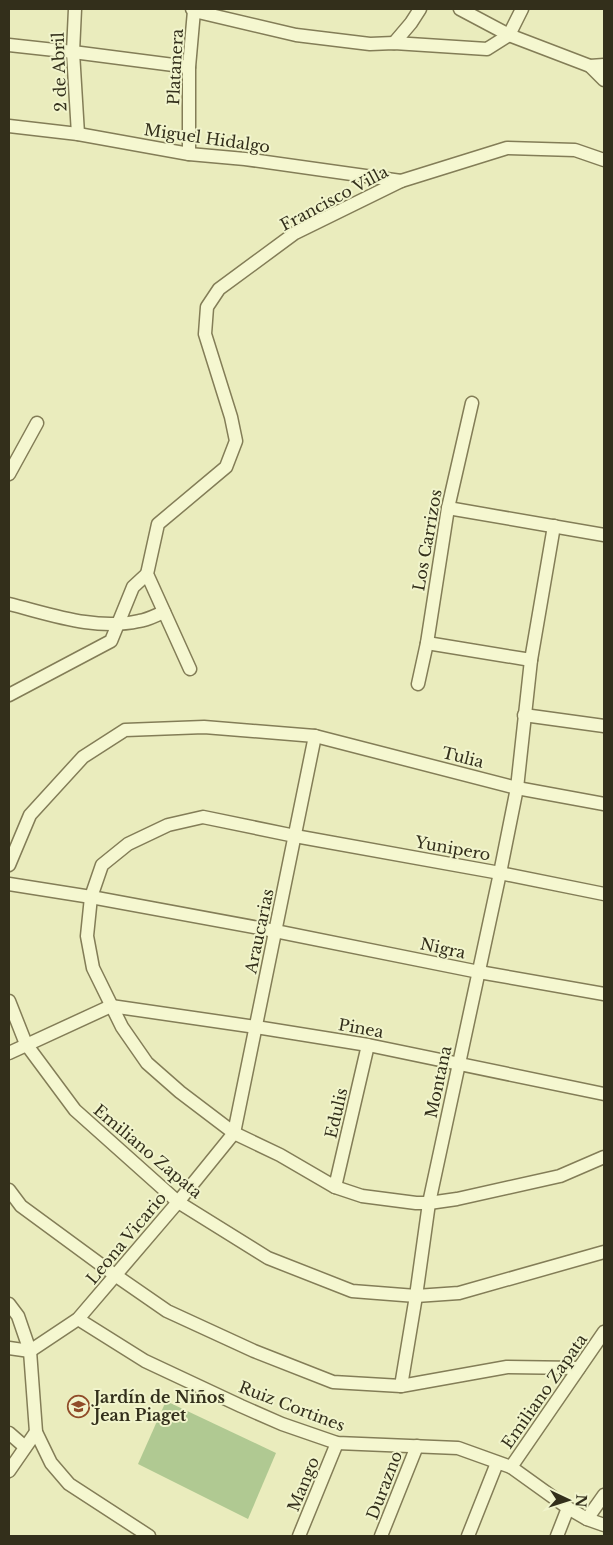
<svg xmlns="http://www.w3.org/2000/svg" width="613" height="1545" viewBox="0 0 613 1545" font-family="'Libre Baskerville',serif">
<style>
.green{fill:#b0c992}
.lines{fill:none;stroke-linecap:round;stroke-linejoin:round}
.minor-casing{stroke:#837d57;stroke-width:15}
.minor{stroke:#f5f7d0;stroke-width:12}
.labels{text-anchor:middle;dominant-baseline:central;stroke-width:4;stroke-linejoin:round;paint-order:stroke}
.street-label{font-size:16px;fill:#332f1b;stroke:#f1f4cc}
.poi-label{font-size:16px;font-weight:bold;fill:#332f1b;stroke:#f1f4cc;text-anchor:start}
</style>
<rect width="100%" height="100%" fill="#eaecbd"/>
<!-- green -->
<path class="green" d="M166,1401L276,1453L248,1519L138,1464Z"/>
<g class="lines">
<defs>
<g id="minor">
<path d="M75,9L73,52L78,134"/>
<path d="M192,9L194,11L296,35L370,44L394,43L487,49L509,35L522,9"/>
<path d="M460,9L509,35L590,66L604,65"/>
<path d="M394,43L411,23L420,9"/>
<path d="M9,45L73,52L189,67"/>
<path d="M590,66L604,80"/>
<path d="M9,126L78,134L189,154L245,159L401,181"/>
<path d="M189,154V67L194,11"/>
<path d="M9,474L37,423"/>
<path d="M448,508L604,535"/>
<path d="M9,604C50,614 95,631 139,621C148,620 156,615 164,612"/>
<path d="M427,643L531,660"/>
<path d="M190,669L147,574L158,524L226,467L236,441L231,417L205,334L207,307L219,289L295,233L401,181L507,148L575,150L604,160"/>
<path d="M418,684L427,643L448,508L472,403"/>
<path d="M9,695L111,641L133,587L147,574"/>
<path d="M524,715L604,726"/>
<path d="M9,865L30,815L83,757L125,730L204,727L315,736L517,788L604,804"/>
<path d="M9,884L91,897L275,931L479,972L604,994"/>
<path d="M604,894L500,873L295,836L203,817L168,825L128,844L102,865L91,897L87,936L93,968L122,1027L147,1063L180,1092L234,1133L280,1155L335,1187L362,1196L416,1203H429L457,1199L560,1176L604,1157"/>
<path d="M9,1001L26,1044L75,1110L178,1202L268,1258L352,1291L416,1296L459,1293L604,1252"/>
<path d="M9,1053L111,1006L256,1027L368,1045L604,1094"/>
<path d="M335,1187L368,1045"/>
<path d="M9,1190L21,1206L115,1275L167,1311L254,1351L333,1382L401,1386L507,1367L579,1368"/>
<path d="M9,1304L18,1316L30,1351L36,1432L51,1463L69,1484L149,1536"/>
<path d="M78,1319L145,1361L241,1406L282,1424L337,1443L458,1448L511,1467L568,1508L587,1519L604,1525"/>
<path d="M9,1348L30,1351L78,1319L178,1202L234,1133L315,736"/>
<path d="M401,1386L416,1296L429,1203L500,873L517,788L531,660L554,526"/>
<path d="M9,1433L25,1447"/>
<path d="M511,1467L604,1332"/>
<path d="M9,1471L36,1432"/>
<path d="M587,1519L604,1495"/>
<path d="M299,1536L337,1443"/>
<path d="M381,1536L417,1446"/>
<path d="M468,1536L497,1463"/>
<path d="M557,1536L568,1508"/>
</g>
</defs>
<!-- minor casing -->
<use href="#minor" class="minor-casing"/>
<!-- minor -->
<use href="#minor" class="minor"/>
</g>
<!-- icons -->
<defs>
<symbol id="school-ring" viewBox="-11 -11 22 22"><circle r="9.5" fill="#f1f4cc" stroke="#904c29" stroke-width="1.5"/><path d="M0-5L7-2L0 1L-7-2ZM-4 1L0 2.5L4 1V4Q0 6-4 4Z" fill="#904c29"/></symbol>
</defs>
<g fill-rule="evenodd">
<use href="#school-ring" x="66" y="1394" width="25" height="25"/>
</g>
<g class="labels">
<!-- street labels -->
<g class="street-label">
<text transform="translate(175 67) rotate(-87)">Platanera</text>
<text transform="translate(59 72) rotate(-92)">2 de Abril</text>
<text transform="translate(207 138) rotate(8)">Miguel Hidalgo</text>
<text transform="translate(334 198) rotate(-28)">Francisco Villa</text>
<text transform="translate(427 540) rotate(-80)">Los Carrizos</text>
<text transform="translate(463 757) rotate(14)">Tulia</text>
<text transform="translate(453 848) rotate(10)">Yunipero</text>
<text transform="translate(259 931) rotate(-78)">Araucarias</text>
<text transform="translate(443 948) rotate(12)">Nigra</text>
<text transform="translate(361 1028) rotate(10)">Pinea</text>
<text transform="translate(438 1082) rotate(-78)">Montana</text>
<text transform="translate(336 1113) rotate(-77)">Edulis</text>
<text transform="translate(148 1151) rotate(40)">Emiliano Zapata</text>
<text transform="translate(126 1238) rotate(-50)">Leona Vicario</text>
<text transform="translate(544 1391) rotate(-55)">Emiliano Zapata</text>
<text transform="translate(292 1406) rotate(21)">Ruiz Cortines</text>
<text transform="translate(303 1484) rotate(-68)">Mango</text>
<text transform="translate(384 1485) rotate(-69)">Durazno</text>
</g>
<!-- poi labels -->
<g class="poi-label">
<text x="94" y="1397">Jardín de Niños<tspan x="94" dy="18">Jean Piaget</tspan></text>
</g>
</g>
<!-- border -->
<rect width="613" height="1545" fill="none" stroke="#332f1b" stroke-width="20"/>
<!-- north arrow -->
<g transform="translate(568 1500) rotate(94)" stroke="#f1f4cc" stroke-width="4" paint-order="stroke">
<path d="M0-4L9 19L0 12L-9 19Z" fill="#332f1b"/>
<text y="-8" font-size="14" font-weight="bold" text-anchor="middle" fill="#332f1b">N</text>
</g>
</svg>
